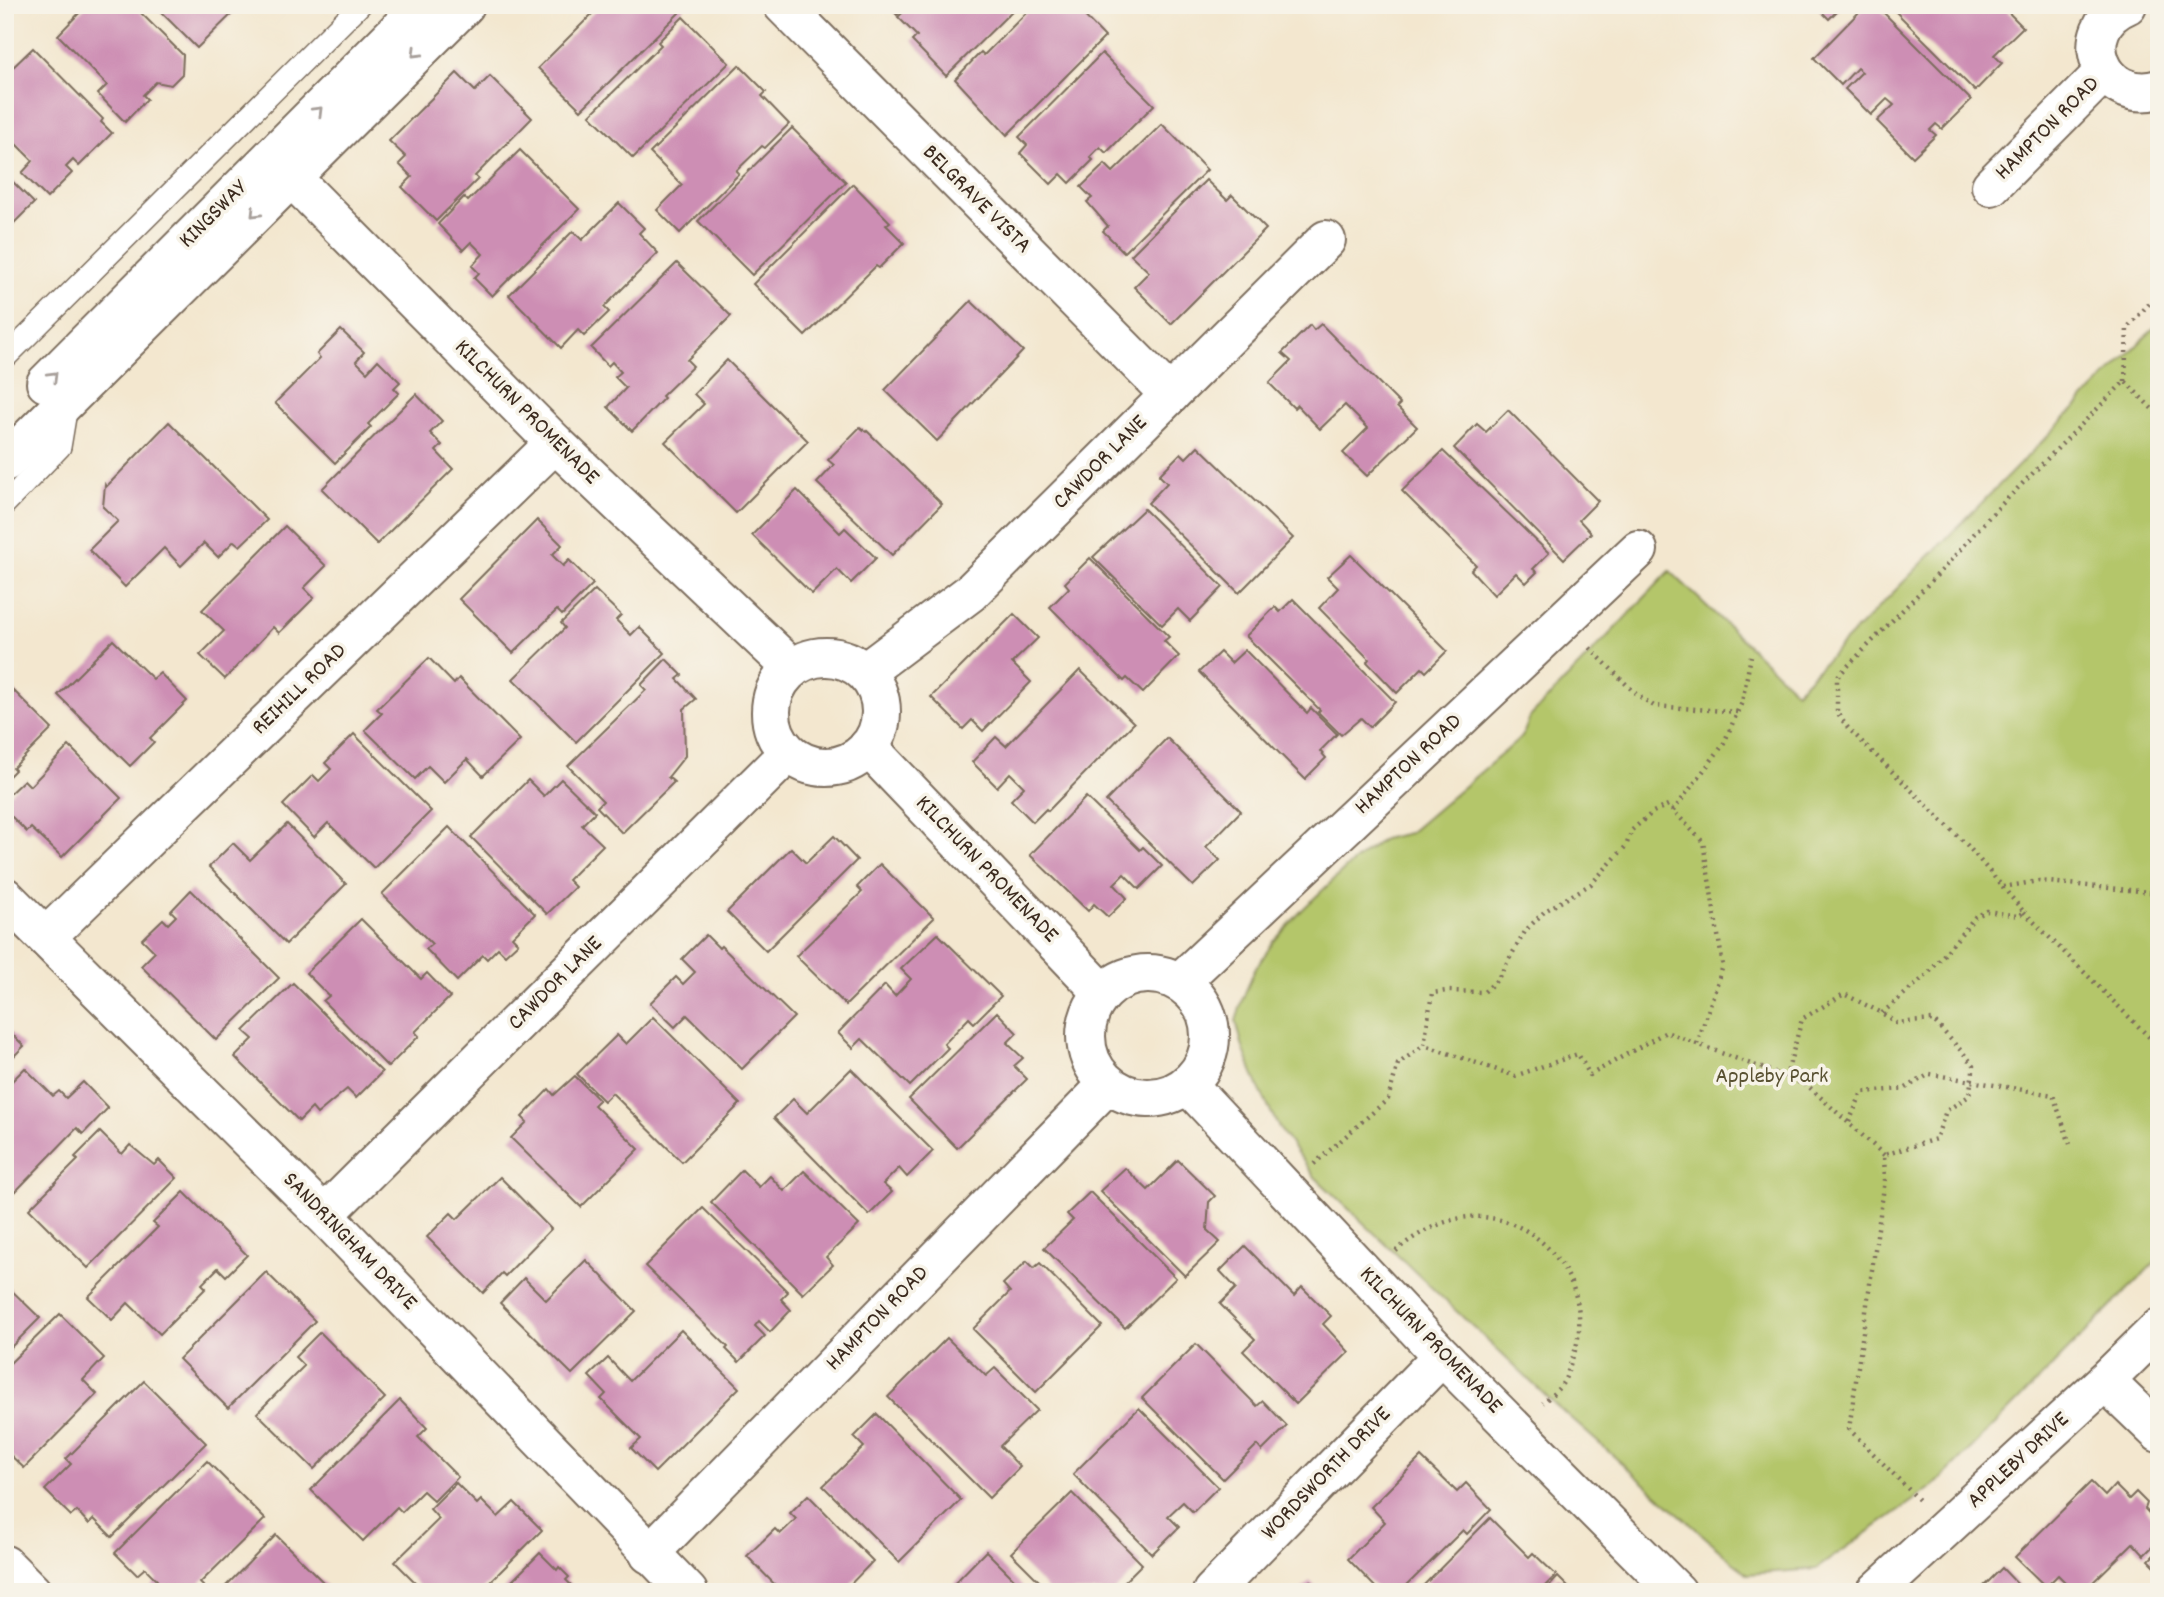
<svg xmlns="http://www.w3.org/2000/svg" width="2164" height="1597" viewBox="0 0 2164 1597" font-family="Dekko,sans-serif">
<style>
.green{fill:#b4c66a;stroke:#787844;stroke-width:2}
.building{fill:#cd8eb4}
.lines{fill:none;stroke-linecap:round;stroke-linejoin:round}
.service-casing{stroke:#7b6c5c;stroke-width:24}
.minor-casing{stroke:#7b6c5c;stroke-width:42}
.secondary-casing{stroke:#7b6c5c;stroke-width:42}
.path{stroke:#7b6c5c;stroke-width:4.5;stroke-dasharray:2 5;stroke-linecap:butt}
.service{stroke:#fff;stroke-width:21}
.minor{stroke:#fff;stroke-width:38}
.secondary{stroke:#fff;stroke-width:38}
.oneway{stroke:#a79f9a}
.labels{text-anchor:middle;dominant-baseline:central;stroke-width:7;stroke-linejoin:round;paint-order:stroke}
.street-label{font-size:23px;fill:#3b2a1e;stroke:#f7f3e8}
.park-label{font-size:23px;fill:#595131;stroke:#f7f3e8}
</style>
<rect width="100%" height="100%" fill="#f7f3e8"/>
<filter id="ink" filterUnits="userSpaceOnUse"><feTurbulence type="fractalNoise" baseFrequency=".0143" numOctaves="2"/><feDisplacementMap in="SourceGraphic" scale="14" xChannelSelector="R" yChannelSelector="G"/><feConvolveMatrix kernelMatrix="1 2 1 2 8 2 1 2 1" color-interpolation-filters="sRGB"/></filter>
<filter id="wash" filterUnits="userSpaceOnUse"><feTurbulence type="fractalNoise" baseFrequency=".00686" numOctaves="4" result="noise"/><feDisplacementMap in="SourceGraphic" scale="28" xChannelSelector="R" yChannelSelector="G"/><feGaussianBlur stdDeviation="1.57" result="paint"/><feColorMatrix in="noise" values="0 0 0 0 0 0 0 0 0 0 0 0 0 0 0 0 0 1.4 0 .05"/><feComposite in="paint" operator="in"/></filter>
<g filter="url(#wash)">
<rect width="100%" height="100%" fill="#f3e7cf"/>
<!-- green -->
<path class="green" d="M2159,323V1258L1935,1485L1816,1569L1747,1574L1549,1399L1315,1177L1279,1128L1259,1088L1243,1048L1236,1021L1243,998L1254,971L1274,941L1304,908L1346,868L1383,839L1409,833L1522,737L1530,717L1670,571L1796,691Z"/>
<g id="blocks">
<!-- building -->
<g class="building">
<path d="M87,5H133L183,55L182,74L171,85L156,82L143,95L147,99L125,122L98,94L107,85L58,35Z"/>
<path d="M154,5H241L197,48Z"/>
<path d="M601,5H683L685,7L581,110L538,68Z"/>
<path d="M888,5H907L897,15Z"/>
<path d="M911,5H1018L946,76L912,41L917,36L898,17Z"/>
<path d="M1038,5H1074L1105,37L1007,135L955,79L981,52L984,55L1032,7L1034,9Z"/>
<path d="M1815,5H1843L1829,19Z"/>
<path d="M1866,5H1876L1971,100L1942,129L1936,124L1930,130L1936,135L1913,157L1877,121L1894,105L1887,99L1871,115L1845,89L1862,72L1857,68L1841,85L1814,58Z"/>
<path d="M1889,5H2010L2012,7L2007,11L2023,27L1994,55L2002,63L1975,91Z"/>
<path d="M683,17L729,63L633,158L590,115L661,45L658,42Z"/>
<path d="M33,48L103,119L101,122L112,133L79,166L73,160L66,167L72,173L47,198L22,173L33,161L5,133V75Z"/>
<path d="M1102,53L1154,105L1106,153L1100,147L1090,157L1093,160L1070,183L1061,174L1051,184L1020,153L1027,145L1019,137Z"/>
<path d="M739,65L766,92L762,96L789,124L765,148L762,146L736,171L739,174L680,233L657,210L682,185L650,153Z"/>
<path d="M457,73L475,91L490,76L532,118L475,176L478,179L436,221L402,187L412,177L399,164L406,157L389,141Z"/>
<path d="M1162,124L1207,170L1124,252L1103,231L1108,226L1087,202L1092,198L1081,187L1105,164L1113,172Z"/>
<path d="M792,128L846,182L752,275L698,221Z"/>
<path d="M520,150L579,209L492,296L474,278L479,273L472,266L483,254L471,242L463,250L438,224L464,197L468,201Z"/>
<path d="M1206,180L1227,200L1232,195L1266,229L1171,324L1134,287L1149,272L1131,255Z"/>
<path d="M12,181L34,203L5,232V187Z"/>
<path d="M853,184L890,222L886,225L904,243L879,268L876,266L805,336L753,284Z"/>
<path d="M619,203L644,228L639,233L658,253L604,307L609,312L584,336L578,330L561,348L509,295L573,231L582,240Z"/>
<path d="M677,263L731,316L687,360L693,366L662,396L664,398L632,431L608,407L626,388L615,377L621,372L612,362L608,366L591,348Z"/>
<path d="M971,301L1023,351L937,441L885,390Z"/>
<path d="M1321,324L1400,404L1397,407L1417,427L1367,476L1343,453L1368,428L1345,405L1320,429L1297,405L1294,408L1269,383L1291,361L1282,353L1310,325L1314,330Z"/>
<path d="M341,330L364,352L356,361L367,372L378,360L400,382L394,388L399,393L368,424L371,427L335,463L275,403L320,358L317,354Z"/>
<path d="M727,360L808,441L736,513L665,442L704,404L694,394Z"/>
<path d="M416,394L442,421L430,433L442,445L436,451L453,469L377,544L322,489Z"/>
<path d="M1508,410L1598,501L1579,520L1591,533L1564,559L1454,448L1477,424L1486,432Z"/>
<path d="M169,422L267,520L240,546L234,541L218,557L204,543L181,566L164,548L125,587L89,550L118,521L103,507L105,485L106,487Z"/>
<path d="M860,427L866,432L867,431L942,504L892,555L817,483L834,465L828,460Z"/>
<path d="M1198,446L1293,538L1239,593L1148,503L1167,483L1159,475L1181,453L1186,458Z"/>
<path d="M1443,451L1549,553L1533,569L1537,572L1526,583L1516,573L1494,595L1471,570L1476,565L1402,491Z"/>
<path d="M797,490L840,533L845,528L876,558L851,583L837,569L812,594L752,535Z"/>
<path d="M1144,509L1223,587L1190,621L1178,609L1162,625L1093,557Z"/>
<path d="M537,520L562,545L552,555L563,566L569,560L593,584L562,615L557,610L513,653L459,599Z"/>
<path d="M285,526L326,566L304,588L314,598L279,633L273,627L225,679L200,655L224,631L202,610Z"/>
<path d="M1351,555L1447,651L1426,672L1422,668L1397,693L1367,662L1369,659L1319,608L1338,588L1327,577Z"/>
<path d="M1090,558L1169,637L1164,641L1179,656L1143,693L1127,678L1124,681L1050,607L1069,588L1065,583Z"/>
<path d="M595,590L621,615L616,620L631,635L639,627L665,653L576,742L513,679L565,628L561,623Z"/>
<path d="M1293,599L1395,702L1370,727L1361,718L1341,735L1318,712L1320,710L1246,636L1275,607L1280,612Z"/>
<path d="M1014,614L1038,638L1012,663L1031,682L983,731L972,720L963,729L931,697Z"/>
<path d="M113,640L153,679L160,673L187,701L150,738L154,742L130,766L58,695Z"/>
<path d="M1245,650L1307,713L1311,708L1337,734L1320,751L1326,758L1305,779L1199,672L1220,652L1231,663Z"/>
<path d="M429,658L454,684L459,678L520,740L483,776L467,759L444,782L428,766L415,779L365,730L382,713L377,709Z"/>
<path d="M666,659L682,675L677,679L696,699L684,709L685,756L668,777L674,782L622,833L597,807L603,801L568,766L646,690L641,685Z"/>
<path d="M1080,670L1134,723L1048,811L1046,809L1033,822L1011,800L1024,787L1010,773L997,787L972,762L996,737L1006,746Z"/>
<path d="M5,682L52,729L13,768L15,770L5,780Z"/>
<path d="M354,734L431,811L374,868L328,823L314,837L283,805L313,775L319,781L331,769L325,763Z"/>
<path d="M1167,738L1241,811L1206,847L1220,860L1193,886L1106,801Z"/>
<path d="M69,746L121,798L62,857L31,828L27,832L5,810V798L24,780L30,786Z"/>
<path d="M561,779L595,812L582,825L603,845L568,880L575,887L547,914L471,837L528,780L544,796Z"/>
<path d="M1086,797L1140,850L1143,847L1162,866L1139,889L1124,874L1114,884L1127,898L1108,917L1094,904L1088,911L1030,855Z"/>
<path d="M287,824L346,884L286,944L209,867L233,843L250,860Z"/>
<path d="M449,827L535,914L512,937L518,943L505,955L498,948L487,959L483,955L457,981L426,949L432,944L382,894Z"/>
<path d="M834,836L857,860L766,951L727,912L791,848L806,863Z"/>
<path d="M880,864L934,918L846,1005L796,956L862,892L857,887Z"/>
<path d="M191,890L279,978L216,1040L141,966L155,952L142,939L163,919L168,924L176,916L171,911Z"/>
<path d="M361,919L421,979L427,973L450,997L415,1032L419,1036L388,1067L323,1001L329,996L306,973Z"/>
<path d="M938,934L1001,996L974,1023L969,1018L944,1044L948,1048L910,1086L862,1039L853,1048L838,1033L885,985L895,996L911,979L901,969Z"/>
<path d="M706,935L719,948L721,946L794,1017L742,1069L687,1015L675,1027L650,1003L676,977L683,984L695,972L682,959Z"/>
<path d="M293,983L382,1072L356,1098L347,1089L317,1114L312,1108L299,1121L235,1057L253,1039L244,1031Z"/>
<path d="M997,1012L1017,1033L1007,1043L1023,1058L1014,1066L1027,1079L957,1148L909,1099Z"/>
<path d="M653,1017L740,1104L682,1162L612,1093L604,1101L577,1074L617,1035L626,1044Z"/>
<path d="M5,1027L24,1046L5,1065Z"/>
<path d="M25,1068L53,1096L59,1091L66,1098L83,1082L108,1108L83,1134L77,1128L15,1192L5,1182V1088Z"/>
<path d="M851,1069L933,1151L907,1177L899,1168L883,1184L892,1192L869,1215L774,1118L793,1099L807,1113Z"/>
<path d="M575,1076L599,1100L594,1105L639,1149L581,1207L511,1138L527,1122L522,1117L549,1089L554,1095Z"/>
<path d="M100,1132L122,1154L130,1145L154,1165L159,1160L177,1178L88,1268L29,1209L78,1160L75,1157Z"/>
<path d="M1178,1160L1215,1196L1209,1202L1207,1230L1220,1242L1185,1276L1100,1191L1125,1168L1148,1190Z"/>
<path d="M742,1170L759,1187L770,1176L784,1191L804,1171L859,1225L826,1257L833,1265L803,1294L711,1202Z"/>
<path d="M500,1177L551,1229L505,1276L502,1273L483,1293L427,1237L451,1213L457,1219Z"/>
<path d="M184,1192L247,1255L226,1276L218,1268L202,1284L206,1288L160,1334L128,1303L112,1320L88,1297L158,1227L153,1223Z"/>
<path d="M1090,1192L1176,1278L1125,1328L1044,1248L1073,1220L1067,1214Z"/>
<path d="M703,1208L788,1292L781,1299L791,1310L770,1332L759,1321L755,1326L765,1336L739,1362L726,1349L728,1347L645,1266Z"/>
<path d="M1245,1246L1294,1296L1302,1287L1331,1316L1323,1324L1349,1352L1296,1404L1243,1351L1255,1339L1220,1304L1236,1288L1220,1271Z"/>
<path d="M586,1260L636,1311L572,1374L500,1303L524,1278L546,1300Z"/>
<path d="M1027,1261L1034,1268L1040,1263L1102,1326L1036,1392L973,1329L1010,1292L1003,1284Z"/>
<path d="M266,1272L315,1321L228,1408L179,1359Z"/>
<path d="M5,1284L40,1318L5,1353Z"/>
<path d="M60,1314L104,1358L83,1380L97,1394L24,1468L5,1450V1368Z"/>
<path d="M681,1330L739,1388L655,1472L631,1448L641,1439L601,1399L606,1394L589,1376L608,1358L630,1381Z"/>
<path d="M320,1332L385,1398L314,1469L257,1413L304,1366L295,1357Z"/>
<path d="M947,1338L986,1376L995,1368L1037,1410L1000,1446L1020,1467L989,1498L888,1397Z"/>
<path d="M1196,1344L1257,1406L1263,1401L1287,1426L1262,1451L1257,1445L1223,1479L1142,1398Z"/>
<path d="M144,1381L206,1443L112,1537L94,1519L89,1524L77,1511L71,1516L45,1490L71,1464L66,1459Z"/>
<path d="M400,1400L427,1428L418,1437L458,1477L434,1501L423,1491L402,1512L397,1507L363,1541L311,1490Z"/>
<path d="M1139,1408L1218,1487L1193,1512L1183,1502L1168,1516L1179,1527L1152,1554L1073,1474Z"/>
<path d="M877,1414L961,1500L899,1562L823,1486L864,1447L854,1437Z"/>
<path d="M1421,1457L1457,1492L1466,1483L1491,1509L1467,1534L1463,1530L1400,1592H1380L1348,1559L1385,1522L1371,1507Z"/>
<path d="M207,1461L265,1519L200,1583L204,1587L199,1592H154L150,1588L157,1580L145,1568L137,1575L115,1553Z"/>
<path d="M2091,1482L2105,1496L2115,1485L2129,1499L2136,1492L2147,1503L2145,1509L2159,1524V1540L2144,1555L2133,1543L2083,1592H2075L2058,1575L2046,1587L2015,1557Z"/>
<path d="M456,1483L477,1504L481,1500L498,1517L514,1502L542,1530L480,1592H425L395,1562L439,1519L430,1509Z"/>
<path d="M1072,1493L1142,1564L1114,1592H1050L1011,1553Z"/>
<path d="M808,1495L873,1561L843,1592H782L747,1556L775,1529L780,1534L796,1519L790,1513Z"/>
<path d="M1490,1518L1529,1557L1533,1553L1556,1575L1539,1592H1417Z"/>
<path d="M276,1535L333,1592H220Z"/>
<path d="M2159,1550V1570L2149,1560Z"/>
<path d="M986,1551L1027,1592H946Z"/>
<path d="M540,1553L557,1570L559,1567L569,1577L566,1580L578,1592H501Z"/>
<path d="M2002,1568L2025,1592H1978Z"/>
<path d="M1558,1577L1573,1592H1544Z"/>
<path d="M1310,1581L1320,1592H1299Z"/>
</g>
</g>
</g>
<g filter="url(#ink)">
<use href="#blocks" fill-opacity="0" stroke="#7b6c5c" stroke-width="2"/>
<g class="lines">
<defs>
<g id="service">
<path d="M5,358L360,5"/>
<path d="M5,504L60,447L67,405"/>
</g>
<g id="minor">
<path d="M783,5L1170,395"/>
<path d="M2127,5C2072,28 2100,106 2159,89"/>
<path d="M287,146L291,177L555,443L792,668"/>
<path d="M1991,186L2104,72"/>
<circle cx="826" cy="712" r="55"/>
<path d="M865,672L970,593L1326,240"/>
<path d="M868,747L1103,993"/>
<path d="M5,897L324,1215L688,1592"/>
<path d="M46,937L555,443"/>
<circle cx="1148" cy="1036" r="62"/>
<path d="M1180,982L1638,550"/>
<path d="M1188,1085L1442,1356L1677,1592"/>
<path d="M324,1215L788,753"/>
<path d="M2105,1381L2159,1433"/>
<path d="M649,1554L1108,1084"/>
<path d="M5,1565L32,1592"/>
<path d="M1212,1592L1442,1356"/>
<path d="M1876,1592L2105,1381L2159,1328"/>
</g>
<g id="secondary">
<path d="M46,383L423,5"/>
<path d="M5,462L465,5"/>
</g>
</defs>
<!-- service casing -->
<use href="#service" class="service-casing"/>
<!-- minor casing -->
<use href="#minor" class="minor-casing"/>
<!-- secondary casing -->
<use href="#secondary" class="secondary-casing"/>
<!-- path -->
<g class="path">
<path d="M2125,381L2127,328L2159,293"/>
<path d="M1590,648L1636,694L1654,706L1737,712"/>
<path d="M1673,811L1723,745L1742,702L1751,656"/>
<path d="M2003,887L2039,881L2159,893"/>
<path d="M2024,912L2159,1047"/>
<path d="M1882,1013L1928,974L1975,917L1987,911L2018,916L2024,912L1967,845L1848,728L1837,713V677L1941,571L1989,517L2125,381L2159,416"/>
<path d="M1697,1044L1666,1032L1590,1075L1578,1054L1515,1076L1424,1045L1432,993L1447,991L1484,992L1497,980L1526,930L1545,911L1591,884L1626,846L1632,830L1653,812L1668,805L1703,842L1723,966L1697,1044L1786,1077"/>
<path d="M1849,1122L1862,1092L1904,1089L1930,1074L2053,1095L2070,1144"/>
<path d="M1884,1155L1808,1086L1786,1077L1802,1019L1844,994L1882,1013L1896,1023L1933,1020L1974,1065L1969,1096L1946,1111L1936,1139L1884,1155L1885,1180L1849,1429L1920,1501"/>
<path d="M1314,1164L1388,1099L1398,1064L1424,1045"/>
<path d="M1396,1251C1415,1234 1444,1219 1469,1217C1543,1212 1600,1291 1572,1359C1569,1367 1567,1377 1562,1384C1557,1391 1549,1397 1543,1403"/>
</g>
<!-- service -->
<use href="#service" class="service"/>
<!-- minor -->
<use href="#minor" class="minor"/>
<!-- secondary -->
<use href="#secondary" class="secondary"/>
</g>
<!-- one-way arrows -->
<defs><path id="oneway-chevron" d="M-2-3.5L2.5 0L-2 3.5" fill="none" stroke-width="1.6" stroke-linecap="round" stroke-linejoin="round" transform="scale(1.75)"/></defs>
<g class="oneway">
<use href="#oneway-chevron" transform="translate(416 53) rotate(135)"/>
<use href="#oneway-chevron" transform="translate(318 111) rotate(-45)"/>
<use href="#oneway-chevron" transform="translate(255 213) rotate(135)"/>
<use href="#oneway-chevron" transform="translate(53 376) rotate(-45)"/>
</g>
</g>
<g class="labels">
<!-- street labels -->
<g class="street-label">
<text transform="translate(2048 129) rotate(-45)">HAMPTON ROAD</text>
<text transform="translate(976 200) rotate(45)">BELGRAVE VISTA</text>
<text transform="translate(214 215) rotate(-45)">KINGSWAY</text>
<text transform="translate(526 413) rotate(45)">KILCHURN PROMENADE</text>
<text transform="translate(1101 463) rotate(-45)">CAWDOR LANE</text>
<text transform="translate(300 690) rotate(-44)">REIHILL ROAD</text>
<text transform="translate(1409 765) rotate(-43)">HAMPTON ROAD</text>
<text transform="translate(986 870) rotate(46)">KILCHURN PROMENADE</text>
<text transform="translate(556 984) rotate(-45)">CAWDOR LANE</text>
<text transform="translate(349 1242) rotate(46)">SANDRINGHAM DRIVE</text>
<text transform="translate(878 1319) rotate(-46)">HAMPTON ROAD</text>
<text transform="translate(1430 1341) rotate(46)">KILCHURN PROMENADE</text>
<text transform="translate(2019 1461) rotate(-43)">APPLEBY DRIVE</text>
<text transform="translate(1327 1474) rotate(-46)">WORDSWORTH DRIVE</text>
</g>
<!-- park labels -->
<g class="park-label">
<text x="1772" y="1077">Appleby Park</text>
</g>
</g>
<!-- margin -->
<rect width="2164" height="1597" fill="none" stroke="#f7f3e8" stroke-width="28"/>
</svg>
